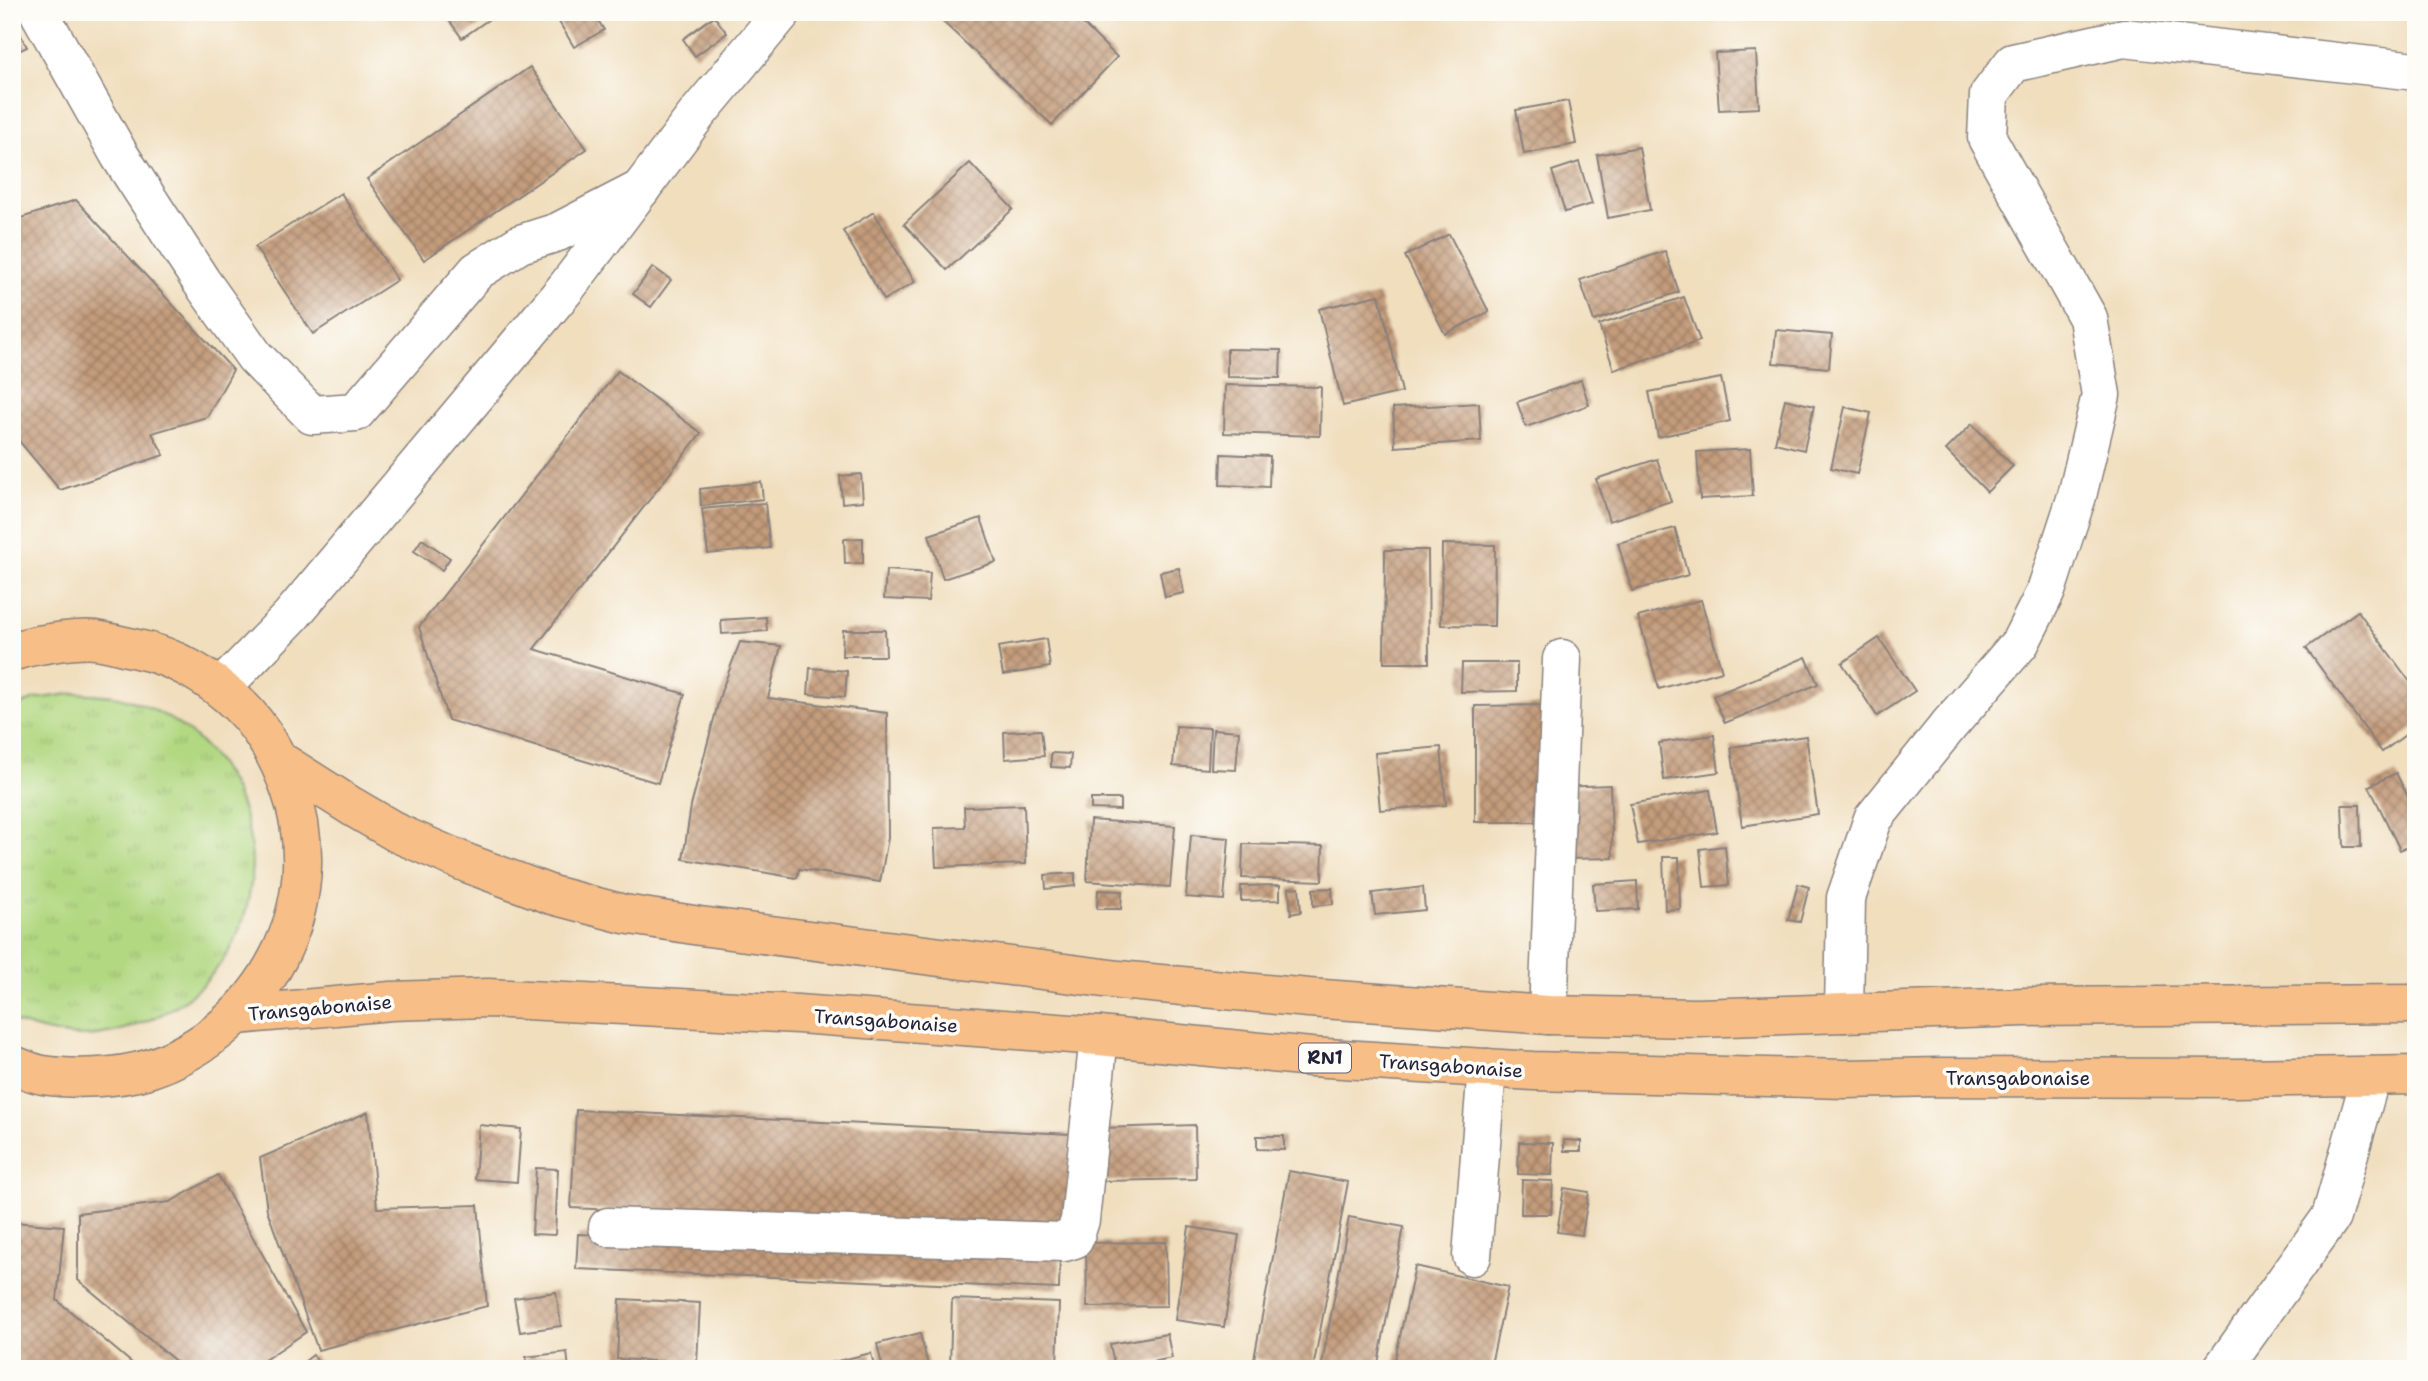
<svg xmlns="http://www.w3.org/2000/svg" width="2428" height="1381" viewBox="0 0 2428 1381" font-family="'Shantell Sans',sans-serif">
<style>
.grass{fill:url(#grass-tufts);stroke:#6a7d5e;stroke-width:2}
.building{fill:url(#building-cross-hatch)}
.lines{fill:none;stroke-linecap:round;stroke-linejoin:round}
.minor-casing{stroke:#89807c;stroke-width:41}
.highway-casing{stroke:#89807c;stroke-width:41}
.minor{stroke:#fff;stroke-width:38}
.highway{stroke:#f7be87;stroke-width:38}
.labels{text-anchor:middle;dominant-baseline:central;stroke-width:7;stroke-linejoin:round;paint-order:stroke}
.shield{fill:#fdfcf7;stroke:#646373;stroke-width:2}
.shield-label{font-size:18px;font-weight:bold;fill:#22223b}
.street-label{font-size:19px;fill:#22223b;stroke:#fdfcf7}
</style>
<defs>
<pattern id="grass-tufts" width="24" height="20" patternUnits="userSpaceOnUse" patternTransform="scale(1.75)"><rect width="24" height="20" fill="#b2d882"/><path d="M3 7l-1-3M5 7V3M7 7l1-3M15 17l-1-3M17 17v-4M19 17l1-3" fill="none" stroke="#99b971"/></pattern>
<pattern id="building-cross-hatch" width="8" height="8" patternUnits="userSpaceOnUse" patternTransform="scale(1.75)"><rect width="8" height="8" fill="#c49c7b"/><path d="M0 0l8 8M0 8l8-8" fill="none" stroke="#9f7f66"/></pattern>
</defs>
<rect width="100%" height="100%" fill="#fdfcf7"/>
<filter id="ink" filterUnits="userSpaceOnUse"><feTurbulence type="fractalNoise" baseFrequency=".0143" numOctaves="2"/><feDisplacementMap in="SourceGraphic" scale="14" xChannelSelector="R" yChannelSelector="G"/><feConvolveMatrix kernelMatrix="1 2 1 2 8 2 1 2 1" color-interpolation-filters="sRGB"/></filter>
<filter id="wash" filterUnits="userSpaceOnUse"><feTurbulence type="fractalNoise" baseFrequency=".00686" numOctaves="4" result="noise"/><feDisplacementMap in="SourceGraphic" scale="28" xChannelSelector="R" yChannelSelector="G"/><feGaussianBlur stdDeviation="1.57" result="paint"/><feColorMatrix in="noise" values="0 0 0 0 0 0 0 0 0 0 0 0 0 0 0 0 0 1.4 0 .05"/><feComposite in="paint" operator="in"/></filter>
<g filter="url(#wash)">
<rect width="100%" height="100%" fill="#f0debd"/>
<!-- grass -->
<path class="grass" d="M76,693C90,694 105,694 119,697C151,705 182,723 205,747C286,835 259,975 147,1021C128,1029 106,1035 85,1036C60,1036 36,1029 12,1021V708L35,699Z"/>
<g id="blocks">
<!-- building -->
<g class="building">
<path d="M443,12H499L462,38Z"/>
<path d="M553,12H593L604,30L574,47Z"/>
<path d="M947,12H1071L1117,57L1052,125L940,19Z"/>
<path d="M714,16L727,33L695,56L683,39Z"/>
<path d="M12,18L27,47L12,54Z"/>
<path d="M1756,51L1759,108L1719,110L1715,53Z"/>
<path d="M530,67L587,149L424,260L367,179Z"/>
<path d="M1568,101L1576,144L1524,154L1516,110Z"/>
<path d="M1639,147L1650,210L1608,218L1597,155Z"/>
<path d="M1579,162L1592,204L1565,212L1552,171Z"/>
<path d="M970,163L1013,209L947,270L904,224Z"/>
<path d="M341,193L397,280L313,334L255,247Z"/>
<path d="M76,200L233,370L207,417L152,433L164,455L60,490L19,441L12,424V221Z"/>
<path d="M874,212L915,282L884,300L843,231Z"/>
<path d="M1449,234L1489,312L1445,334L1405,256Z"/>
<path d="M1665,251L1679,292L1594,321L1580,280Z"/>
<path d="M653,267L671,280L651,307L633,294Z"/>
<path d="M1379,295L1402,392L1343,406L1319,309Z"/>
<path d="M1684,297L1700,341L1614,370L1599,325Z"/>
<path d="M1776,330L1832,335L1829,368L1773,363Z"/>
<path d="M1227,349L1281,350L1280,378L1227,377Z"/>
<path d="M618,371L701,433L534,649L685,694L658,783L448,720L419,627Z"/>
<path d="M1721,378L1730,421L1658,437L1649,392Z"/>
<path d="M1581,380L1589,405L1526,427L1517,402Z"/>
<path d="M1225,385L1321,387L1320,436L1224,433Z"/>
<path d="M1785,399L1814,406L1804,450L1775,443Z"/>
<path d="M1479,403L1481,441L1395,447L1393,408Z"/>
<path d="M1845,407L1871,413L1857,474L1831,468Z"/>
<path d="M1972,424L2013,466L1987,492L1946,450Z"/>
<path d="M1750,449L1753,496L1700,499L1697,452Z"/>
<path d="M1221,454L1270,456L1269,487L1220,485Z"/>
<path d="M1657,459L1671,501L1609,521L1596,479Z"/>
<path d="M861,474L863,501L842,503L840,476Z"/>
<path d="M761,482L763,499L701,506L700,489Z"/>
<path d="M765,503L770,548L708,554L702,509Z"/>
<path d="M981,518L996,562L943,579L929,535Z"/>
<path d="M1675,528L1688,575L1632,591L1618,543Z"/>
<path d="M863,538V563L845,564L844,539Z"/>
<path d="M422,539L450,558L442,570L414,551Z"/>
<path d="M1442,544L1495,545L1494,626L1441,625Z"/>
<path d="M1385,550H1428L1429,663H1384Z"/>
<path d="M1179,568L1184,593L1165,597L1160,572Z"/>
<path d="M886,570L930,573L928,601L884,599Z"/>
<path d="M1701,600L1722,671L1659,689L1638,617Z"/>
<path d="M2358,611L2416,690V727L2382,752L2306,648Z"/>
<path d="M766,617L767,631L722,634L721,620Z"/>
<path d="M843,630H885L886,656H842Z"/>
<path d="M1879,638L1915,691L1877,716L1842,663Z"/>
<path d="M1046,639L1050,667L1003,675L998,647Z"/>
<path d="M740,642L781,646L768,698L887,713L888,838L880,882L799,869L797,878L683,859L691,806L721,692Z"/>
<path d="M1806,657L1818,684L1725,723L1713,696Z"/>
<path d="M1462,663H1517V691L1461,692Z"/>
<path d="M810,668L847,671L845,697L808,694Z"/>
<path d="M1547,705L1548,822H1475V706Z"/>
<path d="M1176,726L1210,728L1208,769L1173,766Z"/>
<path d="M1213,729L1239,731L1236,770L1211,769Z"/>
<path d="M1041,730L1044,756L1005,759L1004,732Z"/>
<path d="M1714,735L1719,772L1664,780L1659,743Z"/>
<path d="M1806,736L1818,814L1742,826L1731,747Z"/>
<path d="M1441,747L1446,805L1380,810L1375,753Z"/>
<path d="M1051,753L1071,754L1070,768L1051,767Z"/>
<path d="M2396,773L2416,813V843L2400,850L2369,786Z"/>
<path d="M1610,785L1613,858L1564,859L1561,787Z"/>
<path d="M1710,790L1717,832L1638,844L1630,804Z"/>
<path d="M1091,799H1120V810L1091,809Z"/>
<path d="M1024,805L1026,864L936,867L934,828L965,827L964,807Z"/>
<path d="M2342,805H2360L2361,847H2344Z"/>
<path d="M1090,820L1175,826L1170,887L1087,881Z"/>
<path d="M1191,835L1229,838L1224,900L1186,897Z"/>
<path d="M1243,844L1323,846L1322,881L1242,878Z"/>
<path d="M1725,846L1729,885L1704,887L1700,849Z"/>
<path d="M1663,857H1679L1680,909L1665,910Z"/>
<path d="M1075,873V886L1046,889L1045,875Z"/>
<path d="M1637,881L1638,909L1595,911L1593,884Z"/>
<path d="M1798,884L1809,887L1800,922L1788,920Z"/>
<path d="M1280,885V900L1241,901V886Z"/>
<path d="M1299,887L1301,912L1291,914L1289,888Z"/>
<path d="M1423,887L1425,910L1375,915L1372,893Z"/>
<path d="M1332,888L1333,904L1313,906V889Z"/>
<path d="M1098,890L1122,891L1121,909H1097Z"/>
<path d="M576,1110L1071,1134L1066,1230L571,1208Z"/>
<path d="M368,1112L377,1208L478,1205L487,1306L318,1350L267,1210L260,1158Z"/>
<path d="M479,1125L521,1129L517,1182L475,1179Z"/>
<path d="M1195,1125L1196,1179L1104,1181L1103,1128Z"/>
<path d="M1257,1136H1284V1150L1257,1149Z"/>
<path d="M1564,1140L1581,1141V1151H1564Z"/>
<path d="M1519,1142L1553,1143L1552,1175L1518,1174Z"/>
<path d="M536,1168L558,1169L555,1235L532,1234Z"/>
<path d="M1289,1171L1348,1182L1313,1369L1254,1359Z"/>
<path d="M218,1175L306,1332L251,1369H185L78,1280V1213L170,1202Z"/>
<path d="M1522,1180L1553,1181L1551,1214H1521Z"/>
<path d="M1564,1188L1589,1192L1582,1235L1557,1232Z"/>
<path d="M1349,1217L1404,1227L1377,1369H1321Z"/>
<path d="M12,1222L64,1226L57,1300L139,1369H12Z"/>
<path d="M1189,1227L1239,1235L1224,1327L1175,1320Z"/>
<path d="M578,1234L1060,1253L1059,1289L576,1269Z"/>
<path d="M1166,1242L1167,1306L1087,1307L1086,1243Z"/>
<path d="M1415,1266L1508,1287L1490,1369H1393Z"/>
<path d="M556,1292L561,1326L520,1332L514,1298Z"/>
<path d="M620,1299L700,1303L697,1363L617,1359Z"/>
<path d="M952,1299L1059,1303L1057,1369L950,1366Z"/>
<path d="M920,1333L929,1369H883L877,1344Z"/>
<path d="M1167,1334L1172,1358L1115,1369L1110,1344Z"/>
<path d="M567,1352L569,1369H527L526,1357Z"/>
<path d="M871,1353L875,1369H818L817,1366Z"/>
<path d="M313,1355L324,1369H295Z"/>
</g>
</g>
</g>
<g filter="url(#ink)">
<use href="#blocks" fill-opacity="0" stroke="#89807c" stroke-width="2"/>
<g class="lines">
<defs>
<g id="minor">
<path d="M39,12L120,156L201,281L255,357L312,415L356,412L477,271L520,244L558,232L641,189"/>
<path d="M221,688L291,616L566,288L698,113L782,12"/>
<path d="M1844,1013L1846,898L1873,819L1949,725L2020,643L2046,591L2077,496L2101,395L2088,318L1987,138L1989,95L2013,63L2124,38L2416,71"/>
<path d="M1548,1015L1562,659"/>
<path d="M608,1227L1064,1242L1074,1239L1080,1220L1099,1036"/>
<path d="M1472,1256L1487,1068"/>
<path d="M2222,1369L2331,1217L2371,1076"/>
</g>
<g id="highway">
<path d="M12,652C29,645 77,638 96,640C109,642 123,646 137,649C174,656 211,678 238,704C263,728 278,756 290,789C331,905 264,1031 148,1069C118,1078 74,1080 43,1075C32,1073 22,1068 12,1065"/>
<path d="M280,761L351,806L399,834L469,864L552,895L624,914L700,926L1119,980L1309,998L1548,1015L1697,1018L2025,1007L2416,1004"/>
<path d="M237,1015L391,1001L488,998L798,1014L1099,1036L1311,1057L1533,1071L1845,1079L1941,1077L2238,1078L2416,1075"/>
</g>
</defs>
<!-- minor casing -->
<use href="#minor" class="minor-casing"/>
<!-- highway casing -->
<use href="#highway" class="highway-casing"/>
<!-- minor -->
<use href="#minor" class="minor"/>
<!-- highway -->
<use href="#highway" class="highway"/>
</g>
</g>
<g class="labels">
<!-- shield labels -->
<rect class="shield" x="1299" y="1043.5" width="52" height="29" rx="5"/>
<g class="shield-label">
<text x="1325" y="1058">RN1</text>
</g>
<!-- street labels -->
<g class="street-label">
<text transform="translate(320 1008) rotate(-5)">Transgabonaise</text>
<text transform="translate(886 1021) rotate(4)">Transgabonaise</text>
<text transform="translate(1451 1066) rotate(4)">Transgabonaise</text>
<text x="2018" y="1078">Transgabonaise</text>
</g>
</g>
<!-- margin -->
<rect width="2428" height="1381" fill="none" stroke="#fdfcf7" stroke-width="42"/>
</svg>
